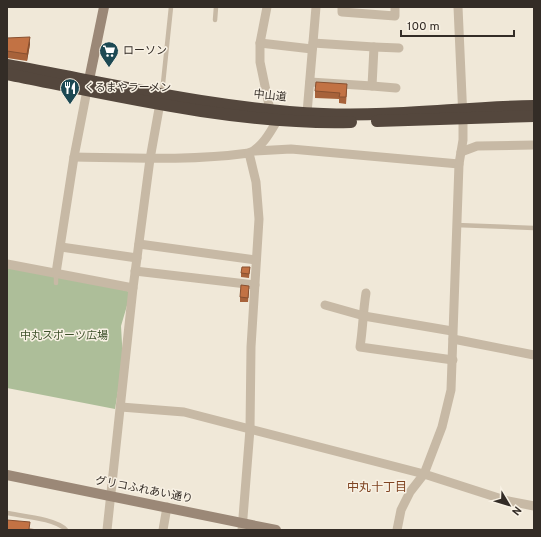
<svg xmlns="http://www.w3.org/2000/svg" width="541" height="537" viewBox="0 0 541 537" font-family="Overpass,'Noto Sans JP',sans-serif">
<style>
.green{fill:#adbe99}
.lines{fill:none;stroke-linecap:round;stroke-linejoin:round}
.lane{stroke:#c7b9a5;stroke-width:4.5}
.street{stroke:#c7b9a5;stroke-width:9}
.secondary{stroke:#9b8877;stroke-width:10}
.highway{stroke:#54473d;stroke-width:12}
.wall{fill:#a7623a}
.shaded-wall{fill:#885030}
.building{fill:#c27244;stroke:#885030}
.labels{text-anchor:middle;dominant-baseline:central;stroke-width:3;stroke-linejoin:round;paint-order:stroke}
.poi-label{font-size:11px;fill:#332c26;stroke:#f8f1e4;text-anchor:start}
.street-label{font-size:11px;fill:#332c26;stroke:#f8f1e4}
.park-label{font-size:11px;fill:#3e512b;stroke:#f8f1e4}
.neighbourhood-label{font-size:12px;fill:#7f4422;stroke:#f8f1e4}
</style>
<rect width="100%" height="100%" fill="#f0e8d8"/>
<!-- green -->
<path class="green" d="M7,267L52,273L131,292L121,326L123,361L115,409L7,388Z"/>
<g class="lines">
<!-- lane -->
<g class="lane">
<path d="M215,20L216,7"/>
<path d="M162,93L171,7"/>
<path d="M456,225L534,228"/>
<path d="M56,283V273"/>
<path d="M7,513C22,516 57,519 66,530"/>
</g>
<!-- street -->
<g class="street">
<path d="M267,7L260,43V62L270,110"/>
<path d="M342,7V12L395,16V7"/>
<path d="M260,43L312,49"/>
<path d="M374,47L399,48"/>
<path d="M310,82L372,86L374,47L313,43"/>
<path d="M372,86L396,88"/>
<path d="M307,113L316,7"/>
<path d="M255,151L291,149L459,164L463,140V119L458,7"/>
<path d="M461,152L477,146L534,145"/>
<path d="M74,157C132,158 191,161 249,153"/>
<path d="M139,244L256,260"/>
<path d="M61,247L137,258"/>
<path d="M7,264L133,288"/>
<path d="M135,271L255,285"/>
<path d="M56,273L74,157L88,85"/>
<path d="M366,293C363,311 363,328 360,347L453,360"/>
<path d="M325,305L364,316L452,331"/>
<path d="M453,339L534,355"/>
<path d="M121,407L184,412L424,474L508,501L534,506"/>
<path d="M107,530L133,288L150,159L160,103"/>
<path d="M163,530L167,507"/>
<path d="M242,530L250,429L251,347L259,219L256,182L249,153C262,148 271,131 278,119"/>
<path d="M397,530L401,510L410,492L424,474L442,427L451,390L459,164"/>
</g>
<!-- secondary -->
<g class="secondary">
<path d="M89,80L104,7"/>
<path d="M7,475L276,530"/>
</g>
<!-- highway -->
<g class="highway">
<path d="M7,65C112,84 216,109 323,114C393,117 464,107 534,106"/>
<path d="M7,74C117,96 239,125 351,122"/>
<path d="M377,121L534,116"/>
</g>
</g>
<!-- wall -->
<g class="wall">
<path d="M7,38L30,44L27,61L7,58Z"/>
<path d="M347,90L346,104L339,103V99L315,98V91Z"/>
<path d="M250,267L249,278L241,277V273Z"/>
<path d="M249,290L248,302H240V297Z"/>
</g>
<!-- shaded-wall -->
<path class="shaded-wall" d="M30,37V44L27,61V54Z"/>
<!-- building -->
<g class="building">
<path d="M30,37L27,54L7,51V38Z"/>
<path d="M316,82L347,84L346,97H339L340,93L315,91Z"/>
<path d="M242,267H250L249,274L241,273Z"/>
<path d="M241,285L249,286L248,298L240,297Z"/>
<path d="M7,520L30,522L29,529L39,530H7Z"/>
</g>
<!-- icons -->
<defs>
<symbol id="supermarket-pin" viewBox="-11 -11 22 30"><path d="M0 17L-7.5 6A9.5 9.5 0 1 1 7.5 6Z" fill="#1d4953" stroke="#f8f1e4"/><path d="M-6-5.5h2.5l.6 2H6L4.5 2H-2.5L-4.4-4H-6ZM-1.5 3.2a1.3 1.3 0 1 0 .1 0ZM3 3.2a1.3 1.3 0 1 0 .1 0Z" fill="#fff"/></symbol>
<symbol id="restaurant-pin" viewBox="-11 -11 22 30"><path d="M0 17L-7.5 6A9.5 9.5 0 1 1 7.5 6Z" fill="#1d4953" stroke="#f8f1e4"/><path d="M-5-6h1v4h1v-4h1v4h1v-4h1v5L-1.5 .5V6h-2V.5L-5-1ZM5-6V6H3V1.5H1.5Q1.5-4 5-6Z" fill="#fff"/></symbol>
</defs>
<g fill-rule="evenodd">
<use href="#supermarket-pin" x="98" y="40" width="22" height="30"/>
<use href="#restaurant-pin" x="59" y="77" width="22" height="30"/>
</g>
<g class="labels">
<!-- poi labels -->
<g class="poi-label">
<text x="123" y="51">ローソン</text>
<text x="84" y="88">くるまやラーメン</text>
</g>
<!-- street labels -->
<g class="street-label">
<text transform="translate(270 96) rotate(6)">中山道</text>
<text transform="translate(144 490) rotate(11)">グリコふれあい通り</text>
</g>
<!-- park labels -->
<g class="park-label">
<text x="64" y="336">中丸スポーツ広場</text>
</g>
<!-- neighbourhood labels -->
<g class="neighbourhood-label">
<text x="377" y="488">中丸十丁目</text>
</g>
</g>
<!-- border -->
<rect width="541" height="537" fill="none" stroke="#332c26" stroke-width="16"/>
<!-- north arrow -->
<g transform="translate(509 505) rotate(128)" stroke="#f8f1e4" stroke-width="3" paint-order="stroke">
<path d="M0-3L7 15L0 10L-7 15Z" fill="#332c26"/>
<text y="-6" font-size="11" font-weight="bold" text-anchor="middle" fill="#332c26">N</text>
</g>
<!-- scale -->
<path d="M401 30v6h113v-6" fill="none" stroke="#332c26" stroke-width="2"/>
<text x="407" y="30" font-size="12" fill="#332c26" stroke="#f8f1e4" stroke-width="3" paint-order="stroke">100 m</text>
</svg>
